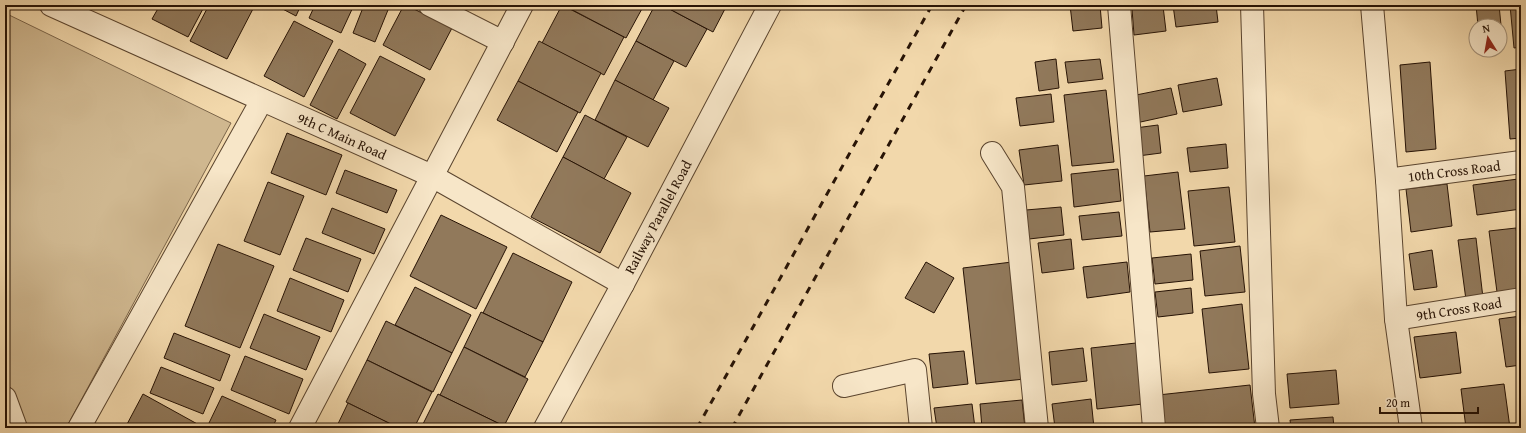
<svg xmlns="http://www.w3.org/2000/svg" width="1526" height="433" viewBox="0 0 1526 433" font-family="'Gentium Book Plus',serif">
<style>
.green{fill:#cfb78f;stroke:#7b654a}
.building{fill:#91795b;stroke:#271305}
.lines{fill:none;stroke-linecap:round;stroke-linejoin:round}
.minor-casing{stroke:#5a442e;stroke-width:24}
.minor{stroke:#f7e6c8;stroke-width:22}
.rail{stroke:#271305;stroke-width:3;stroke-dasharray:7 7;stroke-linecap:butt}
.labels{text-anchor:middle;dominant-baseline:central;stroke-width:3.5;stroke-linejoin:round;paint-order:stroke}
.street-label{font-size:14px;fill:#271305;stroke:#f7e6c8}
</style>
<rect width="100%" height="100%" fill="#f2d8ab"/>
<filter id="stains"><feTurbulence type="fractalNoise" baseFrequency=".005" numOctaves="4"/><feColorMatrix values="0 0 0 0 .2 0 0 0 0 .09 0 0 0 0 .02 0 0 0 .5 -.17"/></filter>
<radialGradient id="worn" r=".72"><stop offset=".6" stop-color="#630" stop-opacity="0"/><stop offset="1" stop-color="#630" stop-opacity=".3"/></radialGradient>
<!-- green -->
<path class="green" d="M5,13L231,123L66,428H24L5,378Z"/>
<!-- building -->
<g class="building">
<path d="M160,5H205L188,37L152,19Z"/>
<path d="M209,5H255L227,59L190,41Z"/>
<path d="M275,5H301L296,16Z"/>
<path d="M315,5H354L341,33L309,18Z"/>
<path d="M364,5H390L375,42L353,33Z"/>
<path d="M404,5H406L452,28L430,70L383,45Z"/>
<path d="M562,5L624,37L604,75L542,43Z"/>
<path d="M563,5H644L626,38Z"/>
<path d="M655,5H662L707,29L686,67L636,41Z"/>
<path d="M662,5H727L713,32Z"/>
<path d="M1070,5H1100L1102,28L1073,31Z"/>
<path d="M1173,5H1216L1218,22L1176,27Z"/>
<path d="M1476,5H1499L1503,45H1500V26H1478Z"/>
<path d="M1510,5H1521V47L1514,48Z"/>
<path d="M1163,6L1166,31L1134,35L1132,9Z"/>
<path d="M294,21L333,41L304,97L264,76Z"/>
<path d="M539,41L601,73L580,113L518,81Z"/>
<path d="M636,41L674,61L653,100L615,80Z"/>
<path d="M339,49L366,64L337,119L310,105Z"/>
<path d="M380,56L425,79L395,136L350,113Z"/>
<path d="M1056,59L1059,88L1039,91L1035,62Z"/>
<path d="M1100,59L1103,79L1068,83L1065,62Z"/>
<path d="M1430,62L1436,149L1406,152L1400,65Z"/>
<path d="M1521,69V138L1510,139L1505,71Z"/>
<path d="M1217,78L1222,105L1183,112L1178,85Z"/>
<path d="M615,80L669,108L648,147L595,120Z"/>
<path d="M518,81L578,112L557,152L497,120Z"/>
<path d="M1171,88L1177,114L1136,123L1131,96Z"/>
<path d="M1106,90L1114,162L1072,166L1064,95Z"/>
<path d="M1051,94L1054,122L1020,126L1016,98Z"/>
<path d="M585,115L627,137L604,179L563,157Z"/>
<path d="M1158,125L1161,153L1138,156L1135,128Z"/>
<path d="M287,133L342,155L326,195L271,173Z"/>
<path d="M1226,144L1228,168L1190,172L1187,148Z"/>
<path d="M1058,145L1062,181L1024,185L1019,150Z"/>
<path d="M563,157L631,193L600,253L531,217Z"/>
<path d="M1118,169L1121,201L1074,207L1071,174Z"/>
<path d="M345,170L397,190L387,213L336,193Z"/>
<path d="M1178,172L1185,229L1150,232L1144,176Z"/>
<path d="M1518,179L1521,209L1477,215L1473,185Z"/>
<path d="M268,182L304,196L280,255L244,241Z"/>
<path d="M1447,184L1452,226L1411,232L1406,189Z"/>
<path d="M1229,187L1235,242L1194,246L1188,191Z"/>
<path d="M1061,207L1064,235L1029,239L1026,210Z"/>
<path d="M332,208L385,229L374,254L322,233Z"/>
<path d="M1119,212L1122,236L1082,240L1079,216Z"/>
<path d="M441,215L507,247L476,309L410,276Z"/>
<path d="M1516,228L1521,263V289L1497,292L1489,231Z"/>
<path d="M306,238L361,259L348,292L293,270Z"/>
<path d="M1476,238L1483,298L1466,300L1458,240Z"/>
<path d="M1071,239L1074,269L1042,273L1038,243Z"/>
<path d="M218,244L274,266L240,348L185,326Z"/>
<path d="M1240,246L1245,292L1205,296L1200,251Z"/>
<path d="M1432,250L1437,287L1414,290L1409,254Z"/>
<path d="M513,253L572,282L543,342L483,313Z"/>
<path d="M1191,254L1193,280L1155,284L1152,258Z"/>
<path d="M926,262L954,278L934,313L905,298Z"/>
<path d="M1012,262L1025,379L976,384L963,268Z"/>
<path d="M1127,262L1130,292L1087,298L1083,267Z"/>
<path d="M290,278L344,300L331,332L277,311Z"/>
<path d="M415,287L471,315L452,353L395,325Z"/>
<path d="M1191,288L1193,313L1158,317L1155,292Z"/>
<path d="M1242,304L1249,369L1209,373L1202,309Z"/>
<path d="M481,312L543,342L525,377L464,347Z"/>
<path d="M264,314L320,337L306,370L250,348Z"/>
<path d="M1521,316V365L1506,367L1499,319Z"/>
<path d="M386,321L452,353L433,392L367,360Z"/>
<path d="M1456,332L1461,373L1420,378L1414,337Z"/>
<path d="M174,333L230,355L220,381L164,358Z"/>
<path d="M1136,343L1143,404L1097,409L1091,348Z"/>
<path d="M464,347L528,379L504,426L440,395Z"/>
<path d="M1083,348L1087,381L1052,385L1049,352Z"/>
<path d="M964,351L968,384L933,388L929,354Z"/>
<path d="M245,356L303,379L289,414L231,390Z"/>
<path d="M367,360L432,392L414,428H399L346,402Z"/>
<path d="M161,367L214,388L203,414L150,393Z"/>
<path d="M1336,370L1339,404L1290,408L1287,374Z"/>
<path d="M1504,384L1510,428H1466L1461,389Z"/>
<path d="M1250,385L1255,428H1162L1158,395Z"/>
<path d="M143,394L201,426L200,428H125Z"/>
<path d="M438,394L440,395L504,426L503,428H421Z"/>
<path d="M222,396L276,420L272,428H220L209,423Z"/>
<path d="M1091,399L1094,428H1055L1052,404Z"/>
<path d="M1022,400L1025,428H982L980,404Z"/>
<path d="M348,403L399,428H336Z"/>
<path d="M972,404L975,428H937L934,408Z"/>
<path d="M1333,417L1334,428H1291L1290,420Z"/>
</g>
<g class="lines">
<defs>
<g id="minor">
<path d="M51,5L432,176L623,284"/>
<path d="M430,5L503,42"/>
<path d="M1119,5L1154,428"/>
<path d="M1252,5L1264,394L1268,428"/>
<path d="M1372,5L1387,180L1396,319L1411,428"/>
<path d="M992,153L1013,187L1037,428"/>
<path d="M1387,180L1521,162"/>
<path d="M1396,319L1521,299"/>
<path d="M844,386L915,370L921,428"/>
<path d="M5,398L16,428"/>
<path d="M79,428L262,100"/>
<path d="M300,428L522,5"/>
<path d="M545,428L623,284L770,5"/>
</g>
</defs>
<!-- minor casing -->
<use href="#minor" class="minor-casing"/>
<!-- minor -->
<use href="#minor" class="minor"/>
<!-- rail -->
<g class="rail">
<path d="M697,428L932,5"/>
<path d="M732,428L966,5"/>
</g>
</g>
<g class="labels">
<!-- street labels -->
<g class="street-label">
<text transform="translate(342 136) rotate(24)">9th C Main Road</text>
<text transform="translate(1454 171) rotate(-7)">10th Cross Road</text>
<text transform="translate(658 217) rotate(-62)">Railway Parallel Road</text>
<text transform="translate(1459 309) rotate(-9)">9th Cross Road</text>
</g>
</g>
<!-- margin -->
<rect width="1526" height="433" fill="none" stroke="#f2d8ab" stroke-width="20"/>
<rect x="6" y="6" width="1514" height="421" fill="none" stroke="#271305" stroke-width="2"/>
<rect x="10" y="10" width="1506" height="413" fill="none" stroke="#271305"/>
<!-- north arrow -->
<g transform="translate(1488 38) rotate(349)"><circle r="19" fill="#f7e6c8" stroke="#a4927a"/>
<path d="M0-3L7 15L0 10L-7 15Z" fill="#8f2418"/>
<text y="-6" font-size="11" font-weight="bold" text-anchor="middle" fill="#271305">N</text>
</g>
<!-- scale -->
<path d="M1380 407v6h98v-6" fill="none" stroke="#271305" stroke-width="2"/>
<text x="1386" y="407" font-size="12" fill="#271305" stroke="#f7e6c8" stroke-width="3" paint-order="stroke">20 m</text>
<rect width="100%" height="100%" filter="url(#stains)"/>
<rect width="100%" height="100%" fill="url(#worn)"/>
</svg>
